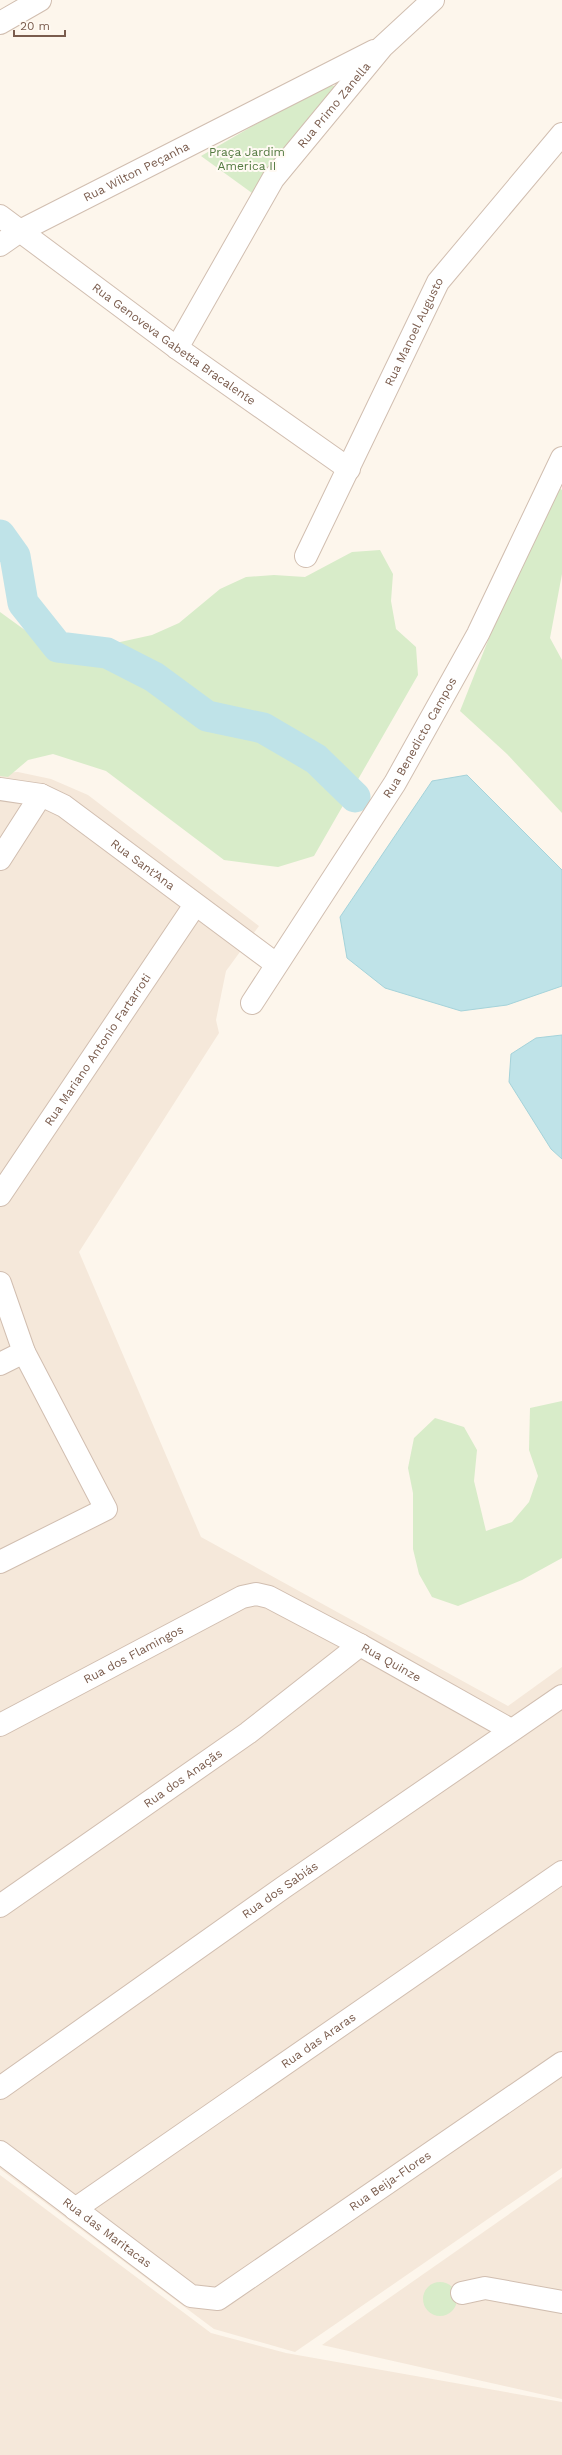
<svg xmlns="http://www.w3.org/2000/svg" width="562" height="2455" viewBox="0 0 562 2455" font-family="'Work Sans',sans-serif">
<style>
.residential{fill:#f5e8da}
.green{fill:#d8ecc9}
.water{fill:#bfe3e8;stroke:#a5d3da}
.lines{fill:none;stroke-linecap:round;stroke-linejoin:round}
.river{stroke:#bfe3e8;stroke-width:31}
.minor-casing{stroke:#d1beb0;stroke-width:24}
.minor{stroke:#fff;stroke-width:22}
.labels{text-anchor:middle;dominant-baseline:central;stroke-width:4;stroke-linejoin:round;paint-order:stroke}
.street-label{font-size:12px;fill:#7a5c4d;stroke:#fffaf3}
.park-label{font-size:12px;fill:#537a41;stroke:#fffaf3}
</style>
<rect width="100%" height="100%" fill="#fdf6ec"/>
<!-- residential -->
<g class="residential">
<path d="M18,772L51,779L88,795L259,926L226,971L216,1020L219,1033L79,1252L201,1537L508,1706L562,1667V2168L295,2352L214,2329L0,2169V773Z"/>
<path d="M0,2175L211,2333L286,2353L562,2402V2455H0Z"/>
<path d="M562,2177V2399L322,2345Z"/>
</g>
<!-- green -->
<g class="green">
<path d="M323,85L336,86L252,193L201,156Z"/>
<path d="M558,487L562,490V574L550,638L562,660V813L507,754L460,711L520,560L538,535L543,509Z"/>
<path d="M380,550L393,574L391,601L396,629L416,647L418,675L314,856L278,867L224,860L106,771L53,754L28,760L8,777L0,776V612L40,641L74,648L102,646L152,635L179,623L220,589L246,577L274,575L305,577L352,552Z"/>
<path d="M562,1401V1558L522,1580L458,1606L432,1597L419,1574L413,1549V1493L408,1468L414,1438L435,1418L464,1427L477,1450L474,1481L486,1531L512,1522L529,1502L538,1476L529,1450L530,1408Z"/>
<circle cx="440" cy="2299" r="17"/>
</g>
<!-- water -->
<g class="water">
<path d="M467,775L562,870V986L507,1005L461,1011L385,988L347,958L340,917L432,781Z"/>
<path d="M562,1035V1159L551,1149L509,1082L511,1054L536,1038Z"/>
</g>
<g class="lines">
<!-- river -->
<path class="river" d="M0,535L15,556L23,603L58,647L107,653L154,677L207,716L263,728L316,759L355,797"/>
<defs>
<g id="minor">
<path d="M0,23L40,0"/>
<path id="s1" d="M0,216L177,348L349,469"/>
<path id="s2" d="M0,245L20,231L374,51"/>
<path id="s3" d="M177,348L273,179L382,47L433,0"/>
<path id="s4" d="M306,556L438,282L562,134"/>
<path id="s5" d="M0,789L41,795L64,806L276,964"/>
<path d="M0,859L41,795"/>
<path id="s6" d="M252,1003L395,783L478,634L562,458"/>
<path id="s7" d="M0,1195L195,905"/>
<path d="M0,1283L24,1352L106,1509L0,1562"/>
<path d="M0,1364L24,1352"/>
<path id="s8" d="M0,1725L242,1597L256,1594L269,1597L360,1645L511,1730"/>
<path id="s9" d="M0,1906L248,1733L360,1645"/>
<path id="s10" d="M0,2088L284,1887L562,1696"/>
<path id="s11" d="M0,2152L191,2296L218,2299L562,2063"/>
<path id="s12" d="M75,2209L562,1872"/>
<path d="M462,2293L485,2288L562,2302"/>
</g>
</defs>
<!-- minor casing -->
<use href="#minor" class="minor-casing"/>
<!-- minor -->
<use href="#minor" class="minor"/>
</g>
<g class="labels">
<!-- street labels -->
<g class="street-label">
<text stroke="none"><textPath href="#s3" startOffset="290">Rua Primo Zanella</textPath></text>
<text stroke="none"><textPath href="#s2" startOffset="155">Rua Wilton Peçanha</textPath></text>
<text stroke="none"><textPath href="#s4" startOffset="249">Rua Manoel Augusto</textPath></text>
<text stroke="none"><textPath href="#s1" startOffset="216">Rua Genoveva Gabetta Bracalente</textPath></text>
<text stroke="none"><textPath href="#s6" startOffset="314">Rua Benedicto Campos</textPath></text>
<text stroke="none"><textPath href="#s5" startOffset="165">Rua Sant’Ana</textPath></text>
<text stroke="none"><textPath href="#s7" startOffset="175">Rua Mariano Antonio Fartarroti</textPath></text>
<text stroke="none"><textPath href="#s8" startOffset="151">Rua dos Flamingos</textPath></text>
<text stroke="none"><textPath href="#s8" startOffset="440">Rua Quinze</textPath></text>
<text stroke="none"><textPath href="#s9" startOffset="223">Rua dos Anaçãs</textPath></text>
<text stroke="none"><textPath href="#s10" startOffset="343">Rua dos Sabiás</textPath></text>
<text stroke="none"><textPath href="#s12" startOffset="296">Rua das Araras</textPath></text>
<text stroke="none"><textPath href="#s11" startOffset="475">Rua Beija-Flores</textPath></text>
<text stroke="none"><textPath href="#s11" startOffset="134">Rua das Maritacas</textPath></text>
</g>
<!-- park labels -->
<g class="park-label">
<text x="247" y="152">Praça Jardim<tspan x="247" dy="14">America II</tspan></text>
</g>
</g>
<!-- scale -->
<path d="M14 30v6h51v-6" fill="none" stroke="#7a5c4d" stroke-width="2"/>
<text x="20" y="30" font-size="12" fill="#7a5c4d" stroke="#fffaf3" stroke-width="3" paint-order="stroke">20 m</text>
</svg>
